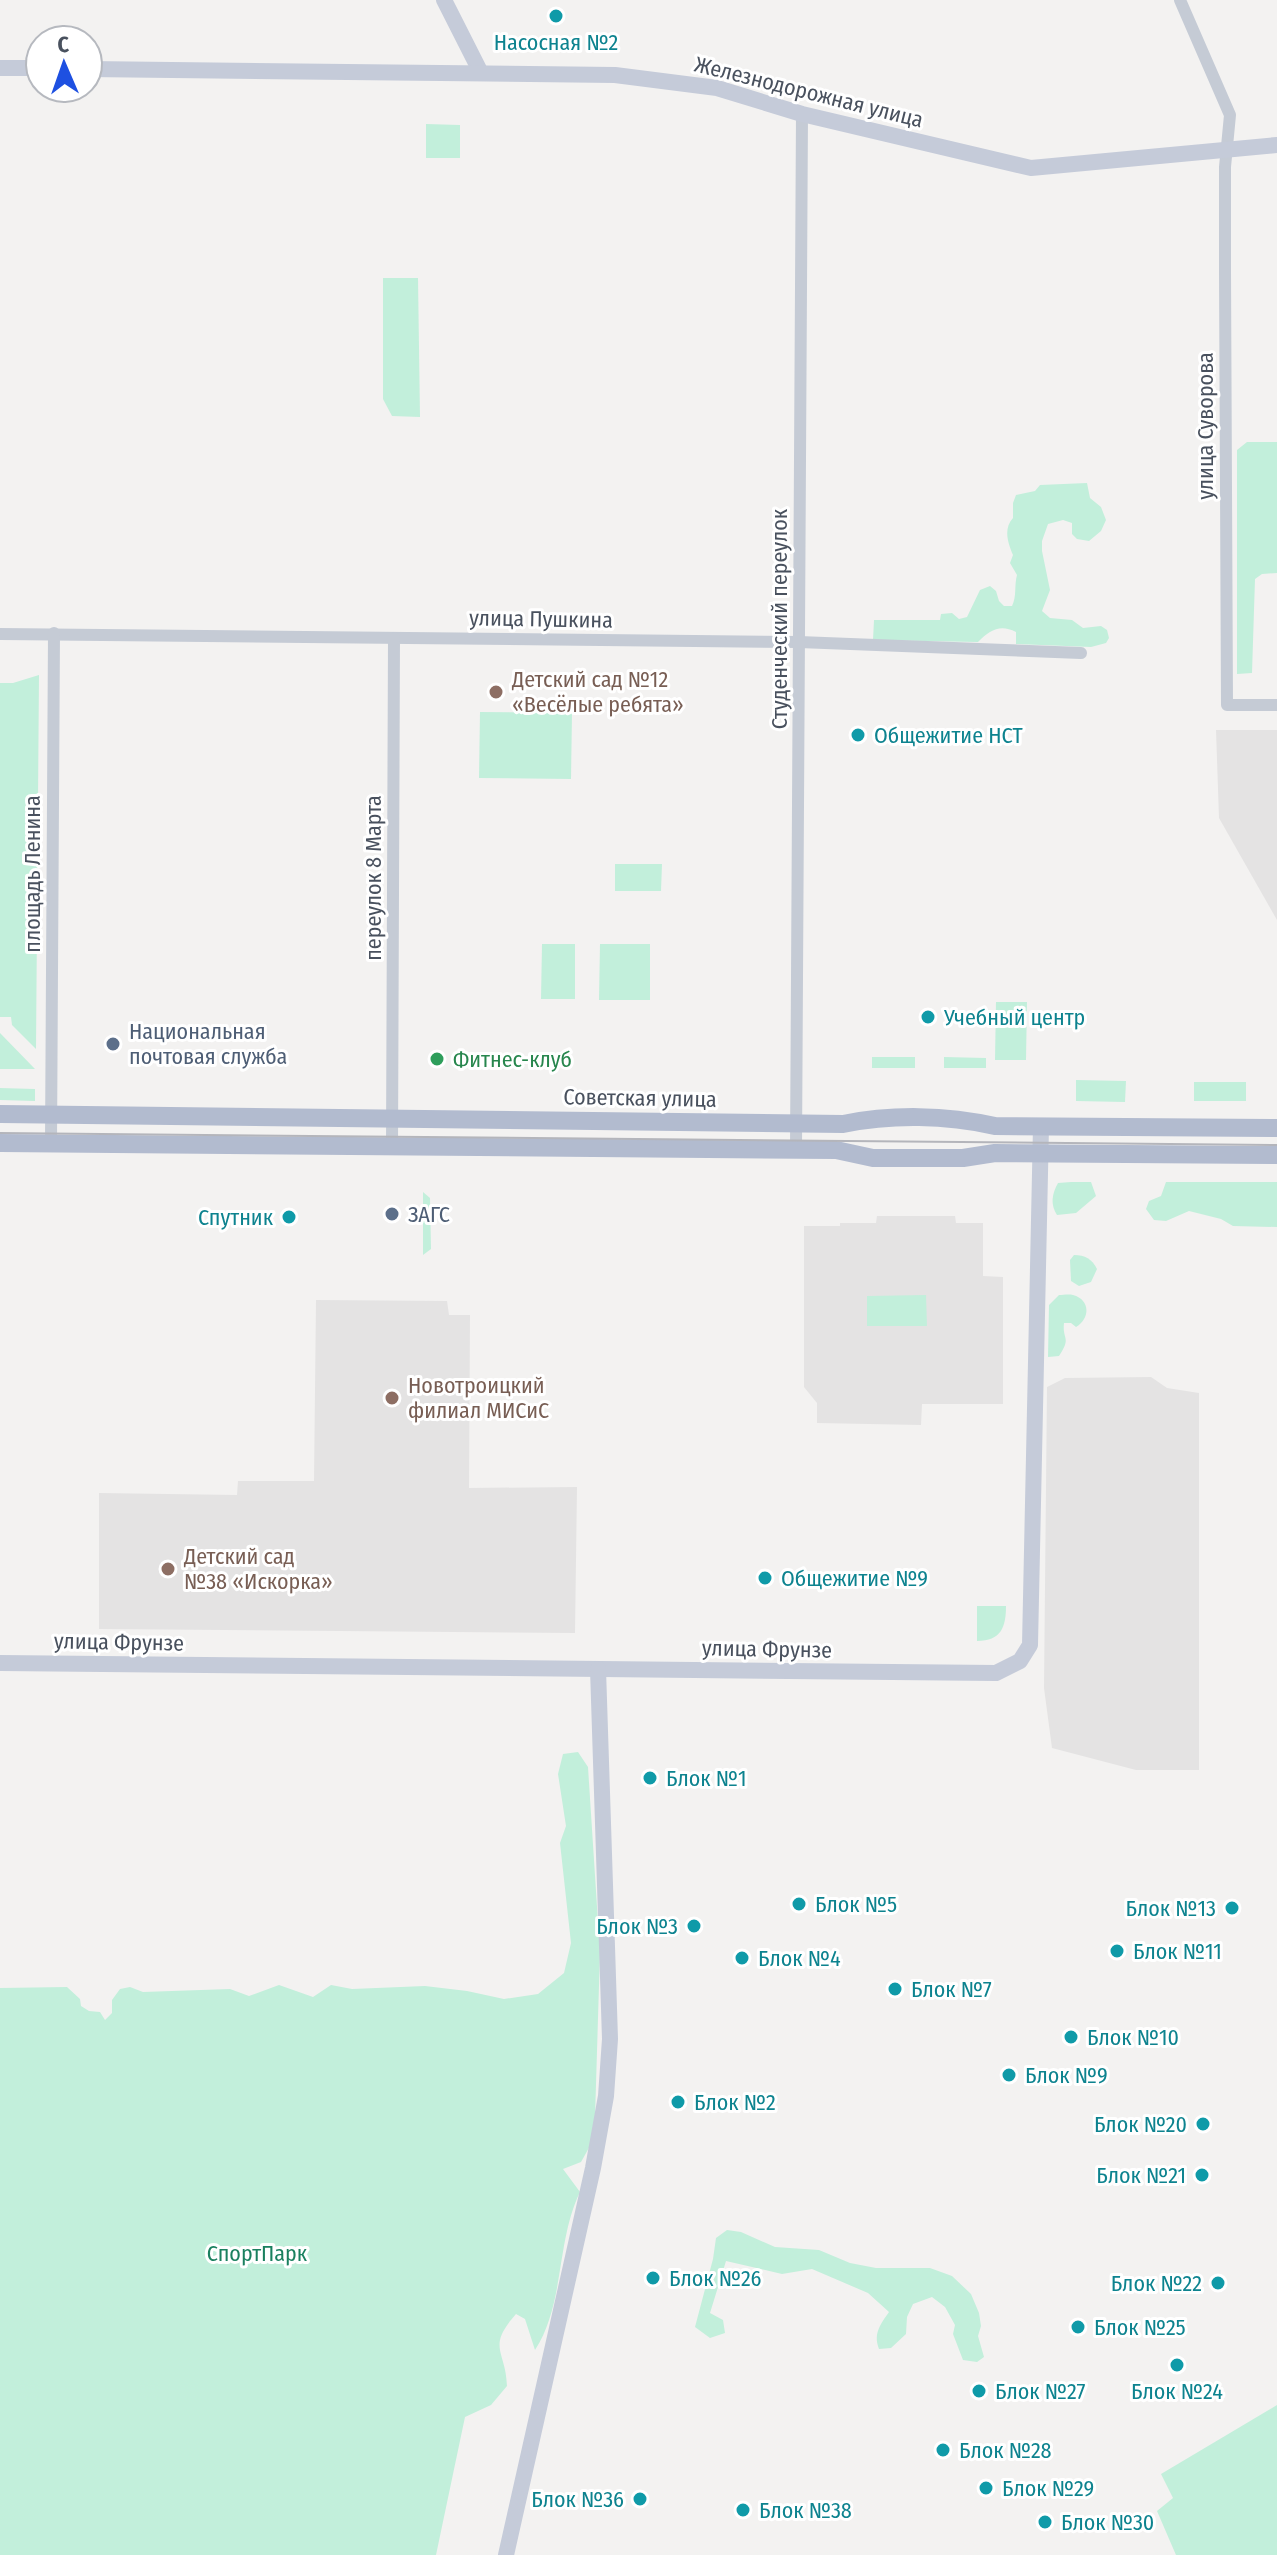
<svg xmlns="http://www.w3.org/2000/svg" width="1277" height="2555" viewBox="0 0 1277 2555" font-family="'Fira Sans Condensed',sans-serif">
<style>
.education{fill:#e4e3e3}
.green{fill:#c2efdb}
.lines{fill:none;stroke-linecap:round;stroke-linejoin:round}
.street{stroke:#c5cbd5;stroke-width:12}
.secondary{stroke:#c5cbd9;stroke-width:16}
.primary{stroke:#b2bbcf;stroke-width:18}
.tram{stroke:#b4b5bb;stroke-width:2}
.culture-dot{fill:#0f9aa8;stroke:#fff;stroke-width:3}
.education-dot{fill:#8d6e63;stroke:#fff;stroke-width:3}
.service-dot{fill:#5c6f8a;stroke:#fff;stroke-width:3}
.leisure-dot{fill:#2e9e5b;stroke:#fff;stroke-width:3}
.labels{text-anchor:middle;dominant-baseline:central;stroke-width:6;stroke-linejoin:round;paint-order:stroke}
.culture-label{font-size:22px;fill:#0d838f;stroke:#fff;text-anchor:start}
.street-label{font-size:22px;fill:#49515e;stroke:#fff}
.education-label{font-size:22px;fill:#785e54;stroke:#fff;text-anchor:start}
.service-label{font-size:22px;fill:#4e5e75;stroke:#fff;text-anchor:start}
.leisure-label{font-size:22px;fill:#27864d;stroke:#fff;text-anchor:start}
.park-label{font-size:22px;fill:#1a805f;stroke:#fff}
</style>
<rect width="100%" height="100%" fill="#f3f2f1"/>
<!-- education -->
<g class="education">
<path d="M1216,730H1277V920L1219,818Z"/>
<path d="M877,1216H955L956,1223H983V1276L1003,1277V1404H922L921,1425L817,1423V1403L804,1387V1226H840V1223H876Z"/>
<path d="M316,1300L447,1301L449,1315H470L469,1488L577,1487L575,1633L99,1629V1493L237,1495L238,1481H314Z"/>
<path d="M1151,1377L1167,1388L1199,1393V1770H1136L1052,1748L1044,1688L1047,1387L1065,1378Z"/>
</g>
<!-- green -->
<g class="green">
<path d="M426,124L460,125V158H426Z"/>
<path d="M383,278H418L420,417L392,416L383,399Z"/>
<path d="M1247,442H1277V573L1262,574L1255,579L1252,673L1237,674V450Z"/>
<path d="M1087,483L1090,498L1101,507L1106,520L1101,531L1089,541L1077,539L1072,534V523L1063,520L1048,524L1042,541V551L1050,590L1042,611L1050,618L1072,620L1083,628L1101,626L1107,630L1109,638L1106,643L1091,647L1016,644V632C1000,624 990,630 978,642L873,640L874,620H940L941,614L952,613L959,619L967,617L980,590L990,586L996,591L999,601L1004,606H1012C1017,596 1014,586 1017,575L1010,563L1013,555C1008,543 1003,529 1013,518V503L1016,495L1035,491L1040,485Z"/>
<path d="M39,675L36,1049L12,1025L11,1017H0V683H13Z"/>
<path d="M480,712L572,713L571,779L479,778Z"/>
<path d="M615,864H662L661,891H615Z"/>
<path d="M542,944H575V999H541Z"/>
<path d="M600,944H650V1000H599Z"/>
<path d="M996,1002H1027L1026,1060H995Z"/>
<path d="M0,1033L35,1069H0Z"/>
<rect x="872" y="1057" width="43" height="11"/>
<path d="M944,1057L986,1058V1068H944Z"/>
<path d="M1076,1080L1126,1081L1125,1102L1076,1101Z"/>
<rect x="1194" y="1082" width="52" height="19"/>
<path d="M0,1088L35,1089V1101L0,1100Z"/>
<path d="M1071,1182H1091L1096,1196L1076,1213L1057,1215C1050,1204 1052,1194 1058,1183Z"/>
<path d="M1166,1182H1277V1227L1233,1226L1221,1219L1189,1211L1166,1221L1154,1220L1146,1209L1149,1201L1161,1196Z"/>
<path d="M423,1192L430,1198L431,1249L423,1255Z"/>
<path d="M1074,1255C1085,1255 1092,1259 1097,1269L1091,1282L1079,1286L1071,1281L1070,1260Z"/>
<path d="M926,1295L927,1326H867V1296Z"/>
<path d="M1059,1295C1063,1295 1069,1294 1073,1295C1091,1300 1090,1319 1076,1327L1071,1323H1064C1062,1340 1072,1337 1059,1356L1048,1357L1049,1305Z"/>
<path d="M977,1606H1006C1006,1627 1001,1641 977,1641Z"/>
<path d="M578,1752L588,1767L600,1953L595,2117L590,2146L581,2162L563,2169L580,2192C556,2241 565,2304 535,2350L525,2319L516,2314C486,2348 506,2350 507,2386L491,2405L465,2417L436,2555H0V1988L67,1987L80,1999L81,2006L89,2011L100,2012L105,2020L112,2013V2000L120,1989L130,1987L143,1992L230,1989L249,1996L279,1985L313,1997L331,1985L352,1989L425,1986L467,1991L504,1999L538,1994L564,1973L571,1943L560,1843L566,1826L558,1774L563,1754Z"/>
<path d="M727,2230L741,2232L775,2247L819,2250L850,2263L876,2268H930L952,2276L971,2294L979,2313L981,2326L978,2336L984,2357L977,2362L963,2360L953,2334L955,2325L945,2307L932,2297L913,2304L907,2317L906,2334L891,2348L879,2349C873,2334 880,2325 889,2312L868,2293L812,2269L782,2274L726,2261L710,2313L723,2320L725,2333L710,2338L695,2327L713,2259L716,2238Z"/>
<path d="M1277,2405V2555H1176L1157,2511L1173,2498L1161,2474Z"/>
</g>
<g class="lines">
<!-- street -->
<g class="street">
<path d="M1180,0L1230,115L1225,167V271L1227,705H1277"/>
<path d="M0,634L799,642L1081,653"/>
<path d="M51,1143L54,633"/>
<path d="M392,1146L394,638"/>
<path d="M796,1150L802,114"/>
</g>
<!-- secondary -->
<g class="secondary">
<path d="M444,0L481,73"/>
<path d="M0,68H40"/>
<path d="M88,69L615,75L717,88L802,114L1031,168L1277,145"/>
<path d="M0,1663L996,1673L1020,1661L1030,1645L1041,1126"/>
<path d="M506,2555L593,2168L606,2096L610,2039L598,1669"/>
</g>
<!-- primary -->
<g class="primary">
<path d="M0,1114L843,1124C892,1114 946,1115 995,1126L1277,1128"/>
<path d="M0,1143L836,1150L873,1158H963L995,1153L1277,1155"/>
</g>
<!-- tram -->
<path class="tram" d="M0,1133L1277,1145"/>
</g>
<!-- markers -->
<g class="culture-dot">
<circle cx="556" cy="16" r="8"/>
<circle cx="858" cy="735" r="8"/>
<circle cx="928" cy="1017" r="8"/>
<circle cx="289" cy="1217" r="8"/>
<circle cx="765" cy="1578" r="8"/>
<circle cx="650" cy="1778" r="8"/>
<circle cx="799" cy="1904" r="8"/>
<circle cx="1232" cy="1908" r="8"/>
<circle cx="694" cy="1926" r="8"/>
<circle cx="1117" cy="1951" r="8"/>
<circle cx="742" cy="1958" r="8"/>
<circle cx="895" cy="1989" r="8"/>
<circle cx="1071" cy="2037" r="8"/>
<circle cx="1009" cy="2075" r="8"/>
<circle cx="678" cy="2102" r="8"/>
<circle cx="1203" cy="2124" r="8"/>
<circle cx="1202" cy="2175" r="8"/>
<circle cx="653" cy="2278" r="8"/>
<circle cx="1218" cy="2283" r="8"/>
<circle cx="1078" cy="2327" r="8"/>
<circle cx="1177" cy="2365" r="8"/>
<circle cx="979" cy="2391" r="8"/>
<circle cx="943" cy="2450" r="8"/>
<circle cx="986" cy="2488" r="8"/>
<circle cx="640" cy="2499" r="8"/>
<circle cx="743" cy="2510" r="8"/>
<circle cx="1045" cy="2522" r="8"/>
</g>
<g class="education-dot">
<circle cx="496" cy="692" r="8"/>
<circle cx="392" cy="1398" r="8"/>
<circle cx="168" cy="1569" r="8"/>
</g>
<g class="service-dot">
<circle cx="113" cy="1044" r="8"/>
<circle cx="392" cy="1214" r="8"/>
</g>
<circle class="leisure-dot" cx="437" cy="1059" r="8"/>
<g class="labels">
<!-- culture labels -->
<g class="culture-label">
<text x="556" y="42" text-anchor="middle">Насосная №2</text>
<text x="874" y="735">Общежитие НСТ</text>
<text x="944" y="1017">Учебный центр</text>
<text x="273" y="1217" text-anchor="end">Спутник</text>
<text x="781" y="1578">Общежитие №9</text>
<text x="666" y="1778">Блок №1</text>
<text x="815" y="1904">Блок №5</text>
<text x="1216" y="1908" text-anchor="end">Блок №13</text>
<text x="678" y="1926" text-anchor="end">Блок №3</text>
<text x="1133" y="1951">Блок №11</text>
<text x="758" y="1958">Блок №4</text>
<text x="911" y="1989">Блок №7</text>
<text x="1087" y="2037">Блок №10</text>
<text x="1025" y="2075">Блок №9</text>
<text x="694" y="2102">Блок №2</text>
<text x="1187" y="2124" text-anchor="end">Блок №20</text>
<text x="1186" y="2175" text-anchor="end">Блок №21</text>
<text x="669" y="2278">Блок №26</text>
<text x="1202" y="2283" text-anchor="end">Блок №22</text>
<text x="1094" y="2327">Блок №25</text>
<text x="995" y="2391">Блок №27</text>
<text x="1177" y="2391" text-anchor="middle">Блок №24</text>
<text x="959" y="2450">Блок №28</text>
<text x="1002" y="2488">Блок №29</text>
<text x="624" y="2499" text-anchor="end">Блок №36</text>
<text x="759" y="2510">Блок №38</text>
<text x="1061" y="2522">Блок №30</text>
</g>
<!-- street labels -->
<g class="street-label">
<text transform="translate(809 92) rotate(14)">Железнодорожная улица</text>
<text transform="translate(1205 426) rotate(-90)">улица Суворова</text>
<text transform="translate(541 619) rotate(1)">улица Пушкина</text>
<text transform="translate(779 619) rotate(-90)">Студенческий переулок</text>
<text transform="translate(32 874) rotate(-90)">площадь Ленина</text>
<text transform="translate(373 878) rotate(-90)">переулок 8 Марта</text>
<text transform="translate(640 1098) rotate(1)">Советская улица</text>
<text transform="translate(119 1642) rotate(1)">улица Фрунзе</text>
<text transform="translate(767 1649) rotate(1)">улица Фрунзе</text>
</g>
<!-- education labels -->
<g class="education-label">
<text x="512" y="679">Детский сад №12<tspan x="512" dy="25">«Весёлые ребята»</tspan></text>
<text x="408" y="1385">Новотроицкий<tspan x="408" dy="25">филиал МИСиС</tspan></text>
<text x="184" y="1556">Детский сад<tspan x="184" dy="25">№38 «Искорка»</tspan></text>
</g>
<!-- service labels -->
<g class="service-label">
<text x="129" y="1031">Национальная<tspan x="129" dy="25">почтовая служба</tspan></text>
<text x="408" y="1214">ЗАГС</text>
</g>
<!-- leisure labels -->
<g class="leisure-label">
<text x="453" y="1059">Фитнес-клуб</text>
</g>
<!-- park labels -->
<g class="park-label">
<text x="257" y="2253">СпортПарк</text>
</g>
</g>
<!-- north arrow -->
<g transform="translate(64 64) rotate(358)"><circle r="38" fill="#ffffff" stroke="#b6b9bf" stroke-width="2"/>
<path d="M0-6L14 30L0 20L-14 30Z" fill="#1e50e1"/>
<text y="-12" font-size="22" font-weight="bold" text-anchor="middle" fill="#49515e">С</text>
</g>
</svg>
